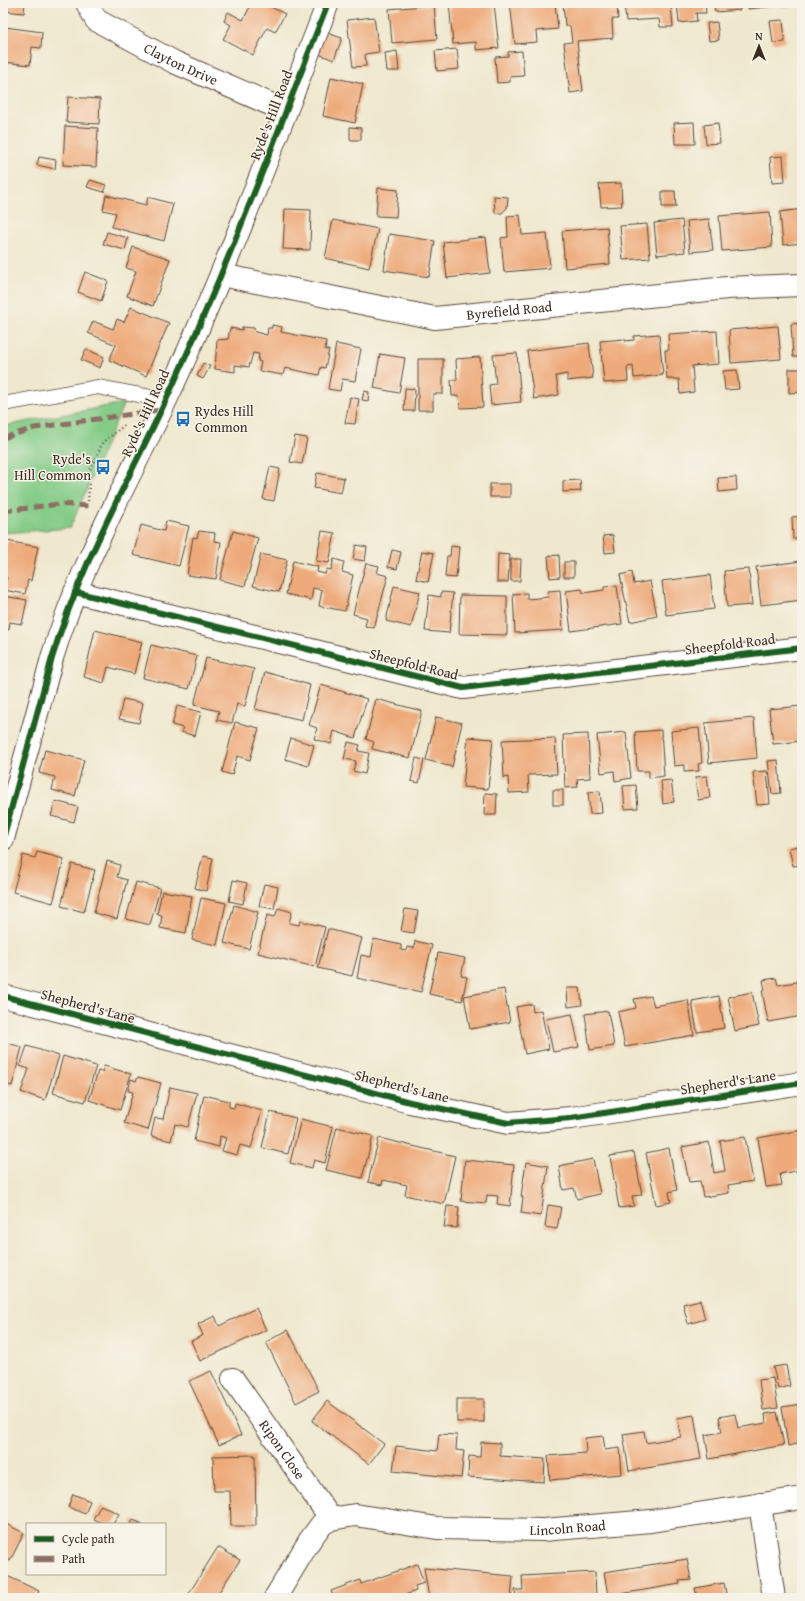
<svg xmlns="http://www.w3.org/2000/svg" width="805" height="1601" viewBox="0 0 805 1601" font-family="'Gentium Book Plus',serif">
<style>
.green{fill:#85cc88;stroke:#607b53}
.building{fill:#eeaa7a}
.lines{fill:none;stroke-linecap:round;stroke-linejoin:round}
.service-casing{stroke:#564638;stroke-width:16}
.minor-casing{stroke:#564638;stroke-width:24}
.path{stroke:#564638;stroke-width:2.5;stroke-dasharray:1 3;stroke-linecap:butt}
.service{stroke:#fff;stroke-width:14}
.minor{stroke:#fff;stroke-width:22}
.quiet{stroke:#8d6e63;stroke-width:5;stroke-dasharray:10 5;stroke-linecap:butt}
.cycleway-casing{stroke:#f7f3e8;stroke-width:8}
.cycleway{stroke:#1b5e20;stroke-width:6}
.labels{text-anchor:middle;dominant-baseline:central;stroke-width:3;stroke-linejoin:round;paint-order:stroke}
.street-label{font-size:14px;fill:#3b2a1e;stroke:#f7f3e8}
.poi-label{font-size:14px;fill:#3b2a1e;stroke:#f7f3e8;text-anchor:start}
</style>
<rect width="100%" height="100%" fill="#f7f3e8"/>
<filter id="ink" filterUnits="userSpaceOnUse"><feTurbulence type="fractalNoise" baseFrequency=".025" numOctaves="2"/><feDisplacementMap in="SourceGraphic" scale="8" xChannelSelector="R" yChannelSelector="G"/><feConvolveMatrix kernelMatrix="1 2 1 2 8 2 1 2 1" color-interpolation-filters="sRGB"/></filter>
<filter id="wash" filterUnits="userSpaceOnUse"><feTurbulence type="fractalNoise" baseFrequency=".012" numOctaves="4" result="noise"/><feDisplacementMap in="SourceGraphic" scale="16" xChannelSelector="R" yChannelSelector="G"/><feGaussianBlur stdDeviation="0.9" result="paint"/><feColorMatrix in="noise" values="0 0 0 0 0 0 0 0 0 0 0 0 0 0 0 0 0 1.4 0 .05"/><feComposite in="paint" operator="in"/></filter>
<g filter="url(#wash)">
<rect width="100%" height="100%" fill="#efe8ce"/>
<!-- green -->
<path class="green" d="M124,403L70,528L3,533V426Z"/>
<g id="blocks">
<!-- building -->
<g class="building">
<path d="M3,3H25L24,13L3,11Z"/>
<path d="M252,3H263L285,14L275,32L267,28L253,55L223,39L231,25L224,21L228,12L243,20Z"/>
<path d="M449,3H494L499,48L476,50V42L453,44Z"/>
<path d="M510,3H555L558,29L536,31L537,42L515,44Z"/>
<path d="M563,3H617L618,19H612L613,38L577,41L583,91L570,93L564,43L572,42L570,26H565Z"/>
<path d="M624,3H671L673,27H660L659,19L626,21Z"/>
<path d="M677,3H705L706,13H696L697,21L679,23Z"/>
<path d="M714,3H739L740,10L715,12Z"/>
<path d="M748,3H776L777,6L748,9Z"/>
<path d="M782,3H802V5L783,6Z"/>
<path d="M434,5L437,39L392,43L389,9Z"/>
<path d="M374,17L379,52L365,54L366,66L353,67L347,20Z"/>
<path d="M783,20L785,42L773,43L770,21Z"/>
<path d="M717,22L719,40L709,41L707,23Z"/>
<path d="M5,27L42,32L41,48L32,47L30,65L3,62V37Z"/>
<path d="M324,32L342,38L334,60L316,53Z"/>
<path d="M457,49L459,69L437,71L435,51Z"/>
<path d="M397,51L399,71H387L385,53Z"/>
<path d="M522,51L524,76L510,77V82L497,83L495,57L508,56V52Z"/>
<path d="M331,77L363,84L355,123L323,116Z"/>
<path d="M68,97L100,99L99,124L66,122Z"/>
<path d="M694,122L695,144H675L674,123Z"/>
<path d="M718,123L720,143L706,144L704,125Z"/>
<path d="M65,126L98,128L96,167L63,165Z"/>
<path d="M350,127L361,128V140H350Z"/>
<path d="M783,156L785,182L772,183L770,157Z"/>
<path d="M39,157L56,160L55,169L37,165Z"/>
<path d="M90,180L106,185L104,192L87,187Z"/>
<path d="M621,183L622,206L601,207L599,184Z"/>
<path d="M378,188L398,190L396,217L376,216Z"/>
<path d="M662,191H675L676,207H662Z"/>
<path d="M106,195L146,205L148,197L173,204L164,241L112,227L116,213L103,210Z"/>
<path d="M494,196L508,197L507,208L502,213H495Z"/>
<path d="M285,209L311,210L310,250L283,249Z"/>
<path d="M802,209V243L783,245L780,212Z"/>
<path d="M770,212L772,247L722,251L719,216Z"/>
<path d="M520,215L522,235L547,233L550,268L504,272L501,238L508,237L507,216Z"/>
<path d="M709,219L713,250L690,252L687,221Z"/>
<path d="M333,220L378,229L369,268L325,258Z"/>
<path d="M682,220L685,252L657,255L654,223Z"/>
<path d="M647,224L650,258L623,260L620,226Z"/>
<path d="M607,227L610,264L565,268L562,231Z"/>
<path d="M107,232L128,238L125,250L103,244Z"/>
<path d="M389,234L435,241L429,277L384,270Z"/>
<path d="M486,237L490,273L447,278L443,242Z"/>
<path d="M133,247L170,259L153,306L127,296L136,271L126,268Z"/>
<path d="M85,272L108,281L101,301L78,292Z"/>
<path d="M131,307L169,323L146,376L109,360L116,345L88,333L93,321L113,329L117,319L124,322Z"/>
<path d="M802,323V368H801L800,357H793L791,324Z"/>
<path d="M272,325L282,327L281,332L326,341L325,350H329L325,368L321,367L319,375L285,368L283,375L259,371L261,362L258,361L259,354L253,353L249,367L235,365V372L215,369L217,340L228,339L230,328L242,330V327L254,328L255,332L267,335L268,328H272Z"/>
<path d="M778,326L781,359L731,363L729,330Z"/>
<path d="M717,331L719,364L692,366L694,392L680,394L679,379H667L665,350H669L668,334Z"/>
<path d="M659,334L663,375L634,378L633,366L627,367L628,381L604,383L600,341L625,339V341L634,340V336Z"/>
<path d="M589,343L593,378L567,381V374L556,376L559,395L534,399L527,351Z"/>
<path d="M336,344L361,349L355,381L342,379L340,391L328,389Z"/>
<path d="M86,349L104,357L100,368L81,360Z"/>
<path d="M517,353L521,402L491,405L489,385L496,384L493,355Z"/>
<path d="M380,354L405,358L399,393L374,388Z"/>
<path d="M480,357L483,407L460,408L459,396H452L451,380H457L456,359Z"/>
<path d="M418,359H443V394H433V410H418Z"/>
<path d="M203,363L210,366L203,379L197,376Z"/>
<path d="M789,369H802V392L789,393Z"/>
<path d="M737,370L739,389L725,390L723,371Z"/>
<path d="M405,388L415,389L414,411H404Z"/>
<path d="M364,391L369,392L368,401L362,400Z"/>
<path d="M350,397L359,399L355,424L345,423Z"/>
<path d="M295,436L307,438L302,464L290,462Z"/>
<path d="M270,467L280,469L274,501L263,499Z"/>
<path d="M317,473L344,478L341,493L314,488Z"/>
<path d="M736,477L737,490L719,492L718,478Z"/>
<path d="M580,480L581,491L563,492V481Z"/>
<rect x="490" y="484" width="20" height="13"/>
<path d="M802,516V539H793L792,517Z"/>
<path d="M166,521L189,526L179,566L133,555L141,525L164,531Z"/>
<path d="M199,531L215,533L214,541L221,542L216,579L187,575L193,537L197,538Z"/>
<path d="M233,531L258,538L245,586L220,580Z"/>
<path d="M322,531L335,533L329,563L316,561Z"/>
<path d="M613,535L615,552L605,553L603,536Z"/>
<path d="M7,541L38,547L31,581L28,580L25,594L4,590L7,577L3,576V560Z"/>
<path d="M356,545L367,547L365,561L353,559Z"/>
<path d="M451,546L459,547L456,578L445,577L447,556H450Z"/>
<path d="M392,550L401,552L397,569L388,567Z"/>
<path d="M422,551L434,553L428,582L416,579Z"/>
<path d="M261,554L287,560L279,592L253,586Z"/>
<path d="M498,554L510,555L508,582H497Z"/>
<path d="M559,555L560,577L550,578L548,556Z"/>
<path d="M334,559L344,562L342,572L353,575L345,611L319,606L322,590L313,588L311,600L286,594L293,561L318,567L317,572L325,574L327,569L331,570Z"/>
<path d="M511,559H521L520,581H511Z"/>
<path d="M802,561V600L761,605L756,567Z"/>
<rect x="564" y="562" width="10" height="15"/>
<path d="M366,563L379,566L377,573L388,576L374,628L365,626L367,618L353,614Z"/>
<path d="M749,569L752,605L727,607L724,571Z"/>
<path d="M632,572L634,584L650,581L657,616L630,622L620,575Z"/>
<path d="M710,575L714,609L666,615L662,581Z"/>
<path d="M394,586L420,592L411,627L386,621Z"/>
<path d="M617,586L622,624L571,631L566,591L582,589L583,593L604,590V587Z"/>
<path d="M560,590L563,630L515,633L513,594L527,593V599L549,597L548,591Z"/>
<path d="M441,592L453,593L449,633L425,631L429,595L441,597Z"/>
<path d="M460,595L507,596V635L459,634Z"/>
<path d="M3,596L27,600L22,624L10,622L9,630L3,629Z"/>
<path d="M95,630L142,642L134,674L108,667L104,683L84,677Z"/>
<path d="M151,645L197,656L189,689L143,678Z"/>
<path d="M206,658L254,669L245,706L237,704L232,723L217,720L219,711L194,705Z"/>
<path d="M265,672L310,685L302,720L255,709Z"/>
<path d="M321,685L367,699L355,738L334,731L331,744L314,739L317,728L309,725Z"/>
<path d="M123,699L143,703L139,723L119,719Z"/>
<path d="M376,699L422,711L410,758L372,749L374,742L366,739Z"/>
<path d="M177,706L201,712L195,736L181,732L183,728L172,725Z"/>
<path d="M802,706V741L773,744L769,709Z"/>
<path d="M436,717L462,723L452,767L426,760Z"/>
<path d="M754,718L757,758L709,763L705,723Z"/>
<path d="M235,722L259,728L250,760L237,756L232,775L222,772Z"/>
<path d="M699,728L702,763L698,764L699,771L684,772V765L674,766L671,731Z"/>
<path d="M661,730L664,776L649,778V771H637L635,732Z"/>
<path d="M626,732L631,778L615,781L614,771L601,773L597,735Z"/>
<path d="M588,734L590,778L577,779L578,787L565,788L563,735Z"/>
<path d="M468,737L493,739L488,789L463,787Z"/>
<path d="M291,738L314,745L308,766L285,759Z"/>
<path d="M555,738L557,774L528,775L529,792L509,793L508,777L504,778L502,740Z"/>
<path d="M348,742L360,745L358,751L369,753L365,774L353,771L356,761L344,759Z"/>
<path d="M45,750L84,760L75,796L52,790L55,777L39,773Z"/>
<path d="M416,758L424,760L419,783L411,781Z"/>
<path d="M778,760L781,793L772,794L768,761Z"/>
<path d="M767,771L770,804L757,805L753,772Z"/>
<path d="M707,776L710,798L698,800L695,777Z"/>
<path d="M671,780L674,802L663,804L661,781Z"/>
<path d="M636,785L638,808L625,809L623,786Z"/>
<rect x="553" y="790" width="10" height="15"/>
<path d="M600,791L602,813L590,814L588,792Z"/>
<path d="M485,793L497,794L496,815H484Z"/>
<path d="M55,801L78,807L74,822L51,816Z"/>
<path d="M802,845V865L793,866L789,848Z"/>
<path d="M37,852L64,859L53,903L13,892L23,855L35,858Z"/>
<path d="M203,856L213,858L206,891L195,888Z"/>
<path d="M107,861L120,865L117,877L127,880L117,919L94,913Z"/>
<path d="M72,864L95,870L84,912L61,906Z"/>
<path d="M233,880L247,883L243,904L229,901Z"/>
<path d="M136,882L160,888L150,925L126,919Z"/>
<path d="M264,884L278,887L274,909L259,906Z"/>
<path d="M162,891L192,896L186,933L160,928L162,915L157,914Z"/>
<path d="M201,898L226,903L217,945L192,940Z"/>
<path d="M234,905L258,912L249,949L224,943Z"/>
<path d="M278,908L292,912L289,923L299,925L300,921L325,927L315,967L258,953L267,915L275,917Z"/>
<path d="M405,909L418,911L414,933L401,931Z"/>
<path d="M328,929L362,938L352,976L318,968Z"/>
<path d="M374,939L401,945V950L406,951L407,947L414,948L415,941L432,945L421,992L357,978L361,955L371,957Z"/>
<path d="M438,953L465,958L461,976L467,977L462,1001L429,994Z"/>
<path d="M776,978L778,985L802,981V1016L768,1022L762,990H765L763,980Z"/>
<path d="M567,988H580L582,1005L568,1007Z"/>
<path d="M504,989L510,1022L470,1029L464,996Z"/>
<path d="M752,992L759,1026L735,1031L728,997Z"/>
<path d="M651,996L654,1006L688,1000L694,1035L625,1047L618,1012L636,1008L634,999Z"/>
<path d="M719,996L724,1028L697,1032L692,1001Z"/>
<path d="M532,1004L533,1012L541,1010L549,1049L525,1054L516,1007Z"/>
<path d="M608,1011L614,1046L590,1050L585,1014Z"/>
<path d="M572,1014L579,1047L553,1052L546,1019Z"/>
<path d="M3,1042L22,1047L12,1086L3,1083Z"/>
<path d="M27,1046L59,1056L45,1100L21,1092L29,1069L20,1066Z"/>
<path d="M63,1056L96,1066L85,1102L53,1093Z"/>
<path d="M104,1066L131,1074L120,1110L89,1100L98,1071L102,1072Z"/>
<path d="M138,1077L161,1083L148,1130L124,1123L133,1092L128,1091L131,1079L136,1081Z"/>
<path d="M170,1087L197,1093L188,1127L175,1124L171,1141L151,1136L155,1118L163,1119Z"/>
<path d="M204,1095L229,1101V1107L234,1108L235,1103L262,1111L251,1148L240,1145L237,1155L222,1151L226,1138L220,1136L219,1147L194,1141Z"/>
<path d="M270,1112L296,1118L288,1154L262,1148Z"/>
<path d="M301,1119L333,1127L325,1163L314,1160L312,1168L290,1163Z"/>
<path d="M337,1127L373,1136L362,1178L326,1170Z"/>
<path d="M802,1130L801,1170L780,1174L782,1185L766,1187L758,1138Z"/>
<path d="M745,1137L753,1181L728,1185L729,1193L703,1197L700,1181L689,1182L682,1147L709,1142L714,1173L725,1171L720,1141Z"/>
<path d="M379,1138L455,1156L444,1204L405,1195L407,1185L383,1180L382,1185L368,1182Z"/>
<path d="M669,1148L677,1190L669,1192L671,1202L656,1205L646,1153Z"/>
<path d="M634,1152L642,1195L632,1196L634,1206L619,1208L610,1156Z"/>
<path d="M593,1159L600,1194L577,1199L574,1188L563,1190L559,1166Z"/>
<path d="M465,1160L514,1165L510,1206L497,1204L498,1196L487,1195L486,1203L461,1201Z"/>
<path d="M526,1162L548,1166L541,1216L521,1213L523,1197L521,1196Z"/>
<path d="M548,1205L561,1207L557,1229L545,1227Z"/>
<path d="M447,1206L459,1207L457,1228L444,1227Z"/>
<path d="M700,1300L705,1319L688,1324L683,1304Z"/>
<path d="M256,1308L266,1330L200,1361L191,1341L203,1335L198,1324L215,1316L219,1326Z"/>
<path d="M288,1330L319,1391L296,1403L266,1342Z"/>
<path d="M786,1365L790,1386L778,1389L773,1367Z"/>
<path d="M211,1371L241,1435L219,1445L189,1381Z"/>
<path d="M773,1378L778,1408L763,1410L759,1380Z"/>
<rect x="457" y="1399" width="27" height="23"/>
<path d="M327,1401L384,1444L369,1464L312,1421Z"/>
<path d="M802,1404V1443L788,1446L782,1407Z"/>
<path d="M777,1412L784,1445L709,1459L705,1435L722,1432L719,1417L735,1414L738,1428L766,1423L765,1414Z"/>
<path d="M694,1415L701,1459L629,1471L623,1434L644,1431L646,1443L681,1437L677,1418Z"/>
<path d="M439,1434L457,1435L456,1450L464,1451L461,1478L393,1471L396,1446L437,1451Z"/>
<path d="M603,1436L605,1450L620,1448L622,1474L550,1480L548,1456L586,1453L585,1438Z"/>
<path d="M481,1442L500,1443V1456L545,1459L544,1482L468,1477L469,1456L480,1457Z"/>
<path d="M255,1455L256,1526H231L230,1491H214L213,1456Z"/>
<path d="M73,1494L90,1501L85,1514L68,1507Z"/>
<path d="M101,1505L119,1514L113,1524H104L93,1519Z"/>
<path d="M133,1520L143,1524H131Z"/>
<path d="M4,1523L24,1533L10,1561L3,1557V1526Z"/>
<path d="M218,1547L240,1560L215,1598H186Z"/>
<path d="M687,1559L691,1580L679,1581L680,1584L608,1596L604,1572Z"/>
<path d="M417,1564L424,1583L415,1586L416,1591L396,1598H334L331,1591L360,1580L361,1584Z"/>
<path d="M424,1568L513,1576L511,1598H429Z"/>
<path d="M595,1572L596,1598H516L515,1590H523L522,1576Z"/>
<path d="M3,1574L39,1591L36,1598H3Z"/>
<path d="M724,1583L727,1598H697L695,1588Z"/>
</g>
</g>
</g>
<g filter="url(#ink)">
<use href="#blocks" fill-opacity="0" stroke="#564638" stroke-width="1"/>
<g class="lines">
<defs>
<path id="service" d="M3,404L98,387L166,400"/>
<g id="minor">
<path id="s1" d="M87,3L96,20L174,62L286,111"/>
<path id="s2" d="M221,275L435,318L727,288L802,285"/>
<path d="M75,592L287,644L463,688L802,648"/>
<path d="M3,839L52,658C79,568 126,485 166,400C226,271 276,136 328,3"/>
<path d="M3,996L410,1102L508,1123L571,1118L802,1083"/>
<path id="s3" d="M233,1379L331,1519"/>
<path d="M760,1504L774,1598"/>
<path id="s4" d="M275,1598L310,1540L321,1525L331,1519L355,1515L437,1528L543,1530L651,1521L802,1498"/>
</g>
</defs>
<!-- service casing -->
<use href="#service" class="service-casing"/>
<!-- minor casing -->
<use href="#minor" class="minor-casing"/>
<!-- path -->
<path class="path" d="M88,501L90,470L103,442L126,424"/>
<!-- service -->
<use href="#service" class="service"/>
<!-- minor -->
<use href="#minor" class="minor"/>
<!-- quiet -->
<g class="quiet">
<path d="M3,438L34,428L160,410"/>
<path d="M3,511L60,504L88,506"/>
</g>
<defs>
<g id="cycleway">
<path d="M75,592L287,644L463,688L802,648"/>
<path d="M3,839L52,658C79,568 126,485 166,400C226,271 276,136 328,3"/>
<path d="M3,996L410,1102L508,1123L571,1118L802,1083"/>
</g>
</defs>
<!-- cycleway casing -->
<use href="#cycleway" class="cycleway-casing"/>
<!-- cycleway -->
<use href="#cycleway" class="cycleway"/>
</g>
</g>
<!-- icons -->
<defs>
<symbol id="bus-bare" viewBox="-9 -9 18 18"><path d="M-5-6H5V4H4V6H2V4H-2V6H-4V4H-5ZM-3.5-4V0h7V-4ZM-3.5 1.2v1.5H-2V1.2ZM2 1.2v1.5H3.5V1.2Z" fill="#1f6fb2" stroke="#f7f3e8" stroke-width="2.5" paint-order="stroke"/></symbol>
</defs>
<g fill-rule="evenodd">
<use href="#bus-bare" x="172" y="408" width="22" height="22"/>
<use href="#bus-bare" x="92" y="456" width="22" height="22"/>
</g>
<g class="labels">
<!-- street labels -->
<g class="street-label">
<text stroke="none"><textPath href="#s1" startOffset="115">Clayton Drive</textPath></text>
<text transform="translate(271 115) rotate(-69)">Ryde's Hill Road</text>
<text stroke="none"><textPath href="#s2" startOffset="293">Byrefield Road</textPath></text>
<text transform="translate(145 413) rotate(-65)">Ryde's Hill Road</text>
<text transform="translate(730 644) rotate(-7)">Sheepfold Road</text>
<text transform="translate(414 664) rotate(14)">Sheepfold Road</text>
<text transform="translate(88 1006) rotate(15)">Shepherd's Lane</text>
<text transform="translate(728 1082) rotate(-9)">Shepherd's Lane</text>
<text transform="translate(402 1086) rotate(14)">Shepherd's Lane</text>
<text stroke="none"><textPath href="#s3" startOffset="86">Ripon Close</textPath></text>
<text stroke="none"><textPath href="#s4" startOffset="336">Lincoln Road</textPath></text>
</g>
<!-- poi labels -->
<g class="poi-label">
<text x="195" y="411">Rydes Hill<tspan x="195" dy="16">Common</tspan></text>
<text x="91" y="459" text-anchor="end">Ryde's<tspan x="91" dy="16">Hill Common</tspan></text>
</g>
</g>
<!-- margin -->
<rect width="805" height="1601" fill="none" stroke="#f7f3e8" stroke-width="16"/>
<!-- legend -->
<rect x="26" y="1523" width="140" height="52" fill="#f7f3e8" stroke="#aca397"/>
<rect x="34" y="1536" width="20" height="6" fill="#1b5e20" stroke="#aca397"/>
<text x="62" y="1543" font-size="12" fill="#3b2a1e">Cycle path</text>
<rect x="34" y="1556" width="20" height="6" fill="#8d6e63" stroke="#aca397"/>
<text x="62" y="1563" font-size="12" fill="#3b2a1e">Path</text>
<!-- north arrow -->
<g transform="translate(759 46)" stroke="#f7f3e8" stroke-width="3" paint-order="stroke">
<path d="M0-3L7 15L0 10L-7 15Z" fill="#3b2a1e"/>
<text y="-6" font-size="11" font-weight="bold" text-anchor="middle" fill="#3b2a1e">N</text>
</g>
</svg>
